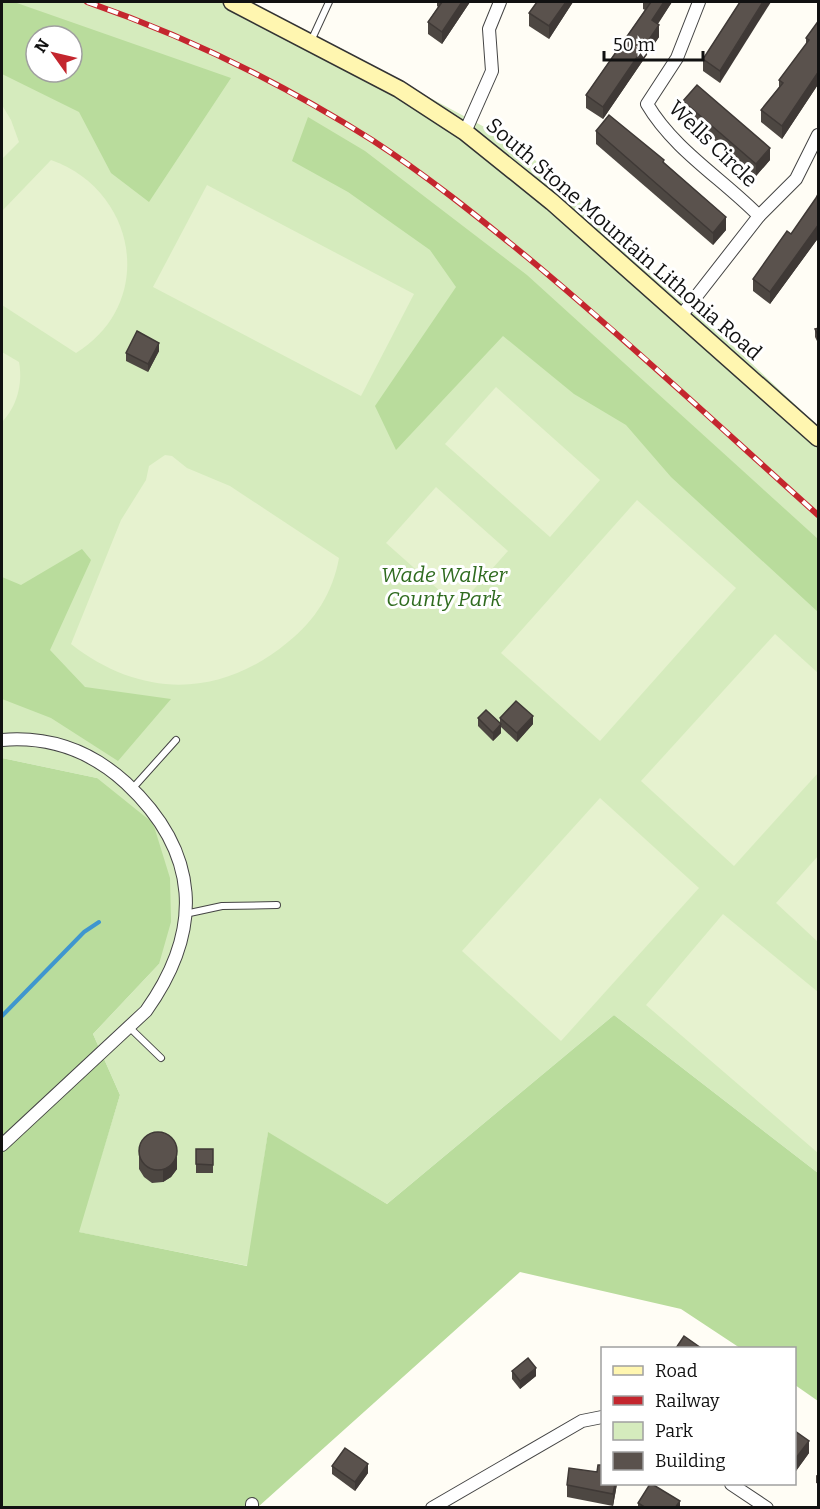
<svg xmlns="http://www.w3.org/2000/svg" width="820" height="1509" viewBox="0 0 820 1509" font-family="Bitter,serif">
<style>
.green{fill:#d5ebbd;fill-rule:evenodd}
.forest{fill:#b9dc9c;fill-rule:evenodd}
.pitch{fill:#e6f2cf}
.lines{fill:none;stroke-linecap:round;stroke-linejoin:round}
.stream{stroke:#3f96cf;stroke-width:4}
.service-casing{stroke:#444;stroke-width:8}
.minor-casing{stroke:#444;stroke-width:14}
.secondary-casing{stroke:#333;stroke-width:19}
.service{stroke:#fff;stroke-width:6}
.minor{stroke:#fff;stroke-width:12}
.secondary{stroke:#fff6b0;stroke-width:16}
.rail-casing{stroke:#c4262e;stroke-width:6}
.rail{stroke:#fff;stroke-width:4;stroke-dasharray:11;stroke-linecap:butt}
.wall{fill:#4d4742}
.shaded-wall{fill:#3f3936}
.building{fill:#5a524d;stroke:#3f3936;stroke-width:1.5}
.labels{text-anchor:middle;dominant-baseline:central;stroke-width:6;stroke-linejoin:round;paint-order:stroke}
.street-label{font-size:21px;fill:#111;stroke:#fff}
.park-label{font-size:21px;font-style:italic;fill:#2f6b1f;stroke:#fff}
</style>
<rect width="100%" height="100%" fill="#fffdf5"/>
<!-- green -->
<path class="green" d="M2,2H251L520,146L818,426V1173L614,1015L387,1204L268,1133L248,1266L78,1232L120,1095L93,1034L159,964L97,778L2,758ZM36,36H72V72H36Z"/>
<!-- forest -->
<g class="forest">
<path d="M2,2H14L231,78L149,202L111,173L79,112L2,74ZM36,36H72V72H36Z"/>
<path d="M308,117L365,151L527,275L818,539V612L671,477L626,425L574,394L503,336L396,450L375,406L456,287L430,250L348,192L292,161Z"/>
<path d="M82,549L91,560L50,650L85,687L171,699L118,761L51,718L2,699V577L21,585Z"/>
<path d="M2,758L97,778L153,823L170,878L171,922L159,964L93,1034L120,1095L79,1232L247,1266L268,1132L387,1204L614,1015L818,1173V1401L795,1385L794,1348H740L681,1309L520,1272L258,1507H2Z"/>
</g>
<!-- pitch -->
<g class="pitch">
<path d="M2,105L11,120L19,142L2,159Z"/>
<path d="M51,160C137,190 157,303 76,353L2,305V211Z"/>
<path d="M207,185L414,294L361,396L153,287Z"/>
<path d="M2,352L19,362C23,384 17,406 2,422Z"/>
<path d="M496,387L600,480L550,537L445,444Z"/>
<path d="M165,455L172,456L187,468L230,486L339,558C333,592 315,621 288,642C220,699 140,698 71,644L121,520L146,480L149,466Z"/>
<path d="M436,487L508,551L458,607L386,543Z"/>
<path d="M637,500L736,588L600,741L501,653Z"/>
<path d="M775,634L818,673V773L734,866L641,781Z"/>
<path d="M600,798L699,888L561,1041L462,951Z"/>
<path d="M818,856V942L776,903Z"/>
<path d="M723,914L818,992V1153L646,1005Z"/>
</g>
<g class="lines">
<!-- stream -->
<path class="stream" d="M2,1016L84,932L99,922"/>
<defs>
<g id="service">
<path d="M311,41L329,2"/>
<path d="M132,789L176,740"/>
<path d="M185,914L222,906L277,905"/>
<path d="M129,1027L161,1058"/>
</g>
<g id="minor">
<path d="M699,2L677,58L647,104C674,150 723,179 759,216L796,179L818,135"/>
<path d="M465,132L492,71L489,29L500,2"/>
<path d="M681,316L759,216"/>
<path d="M2,740C50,736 91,751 126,783C200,852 204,930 146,1011L2,1145"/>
<path d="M731,1484L767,1508"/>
<path d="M252,1504V1508"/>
<path d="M432,1508L582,1421L602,1417"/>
</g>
<path id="secondary" d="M232,2L399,89L465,132L552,202L818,438"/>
</defs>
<!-- service casing -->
<use href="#service" class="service-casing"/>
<!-- minor casing -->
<use href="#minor" class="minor-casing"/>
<!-- secondary casing -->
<use href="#secondary" class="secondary-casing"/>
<!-- service -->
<use href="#service" class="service"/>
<!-- minor -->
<use href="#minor" class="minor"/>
<!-- secondary -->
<use href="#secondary" class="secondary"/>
<defs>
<path id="rail" d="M87,2C186,36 283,84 372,140C426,175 477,216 527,257C627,340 722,429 818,515"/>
</defs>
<!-- rail casing -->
<use href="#rail" class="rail-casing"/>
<!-- rail -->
<use href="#rail" class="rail"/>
</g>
<!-- wall -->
<g class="wall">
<path d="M437,2H470L442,44L428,34V22L438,7L437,6Z"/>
<path d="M573,2L549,39L529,26V13Z"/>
<path d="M643,2H672L658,24L659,37L603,119L586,108V95L645,10L643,9Z"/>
<path d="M740,2L720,83L703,71V59Z"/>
<path d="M819,20V83L782,139L761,122V110L779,87V80L806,45V38Z"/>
<path d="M683,101L770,160L756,176L683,113Z"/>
<path d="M596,131L664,164L726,230L713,245L596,144Z"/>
<path d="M819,192V237L770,304L753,291V279L791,234L816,198Z"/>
<path d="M819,328V345L815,337V329Z"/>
<path d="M159,351L148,372L126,361V353Z"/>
<path d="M478,718L500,723V718L533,724L517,742L501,727V733L493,741L478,726Z"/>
<path d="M139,1146L177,1169L171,1177L163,1182L152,1183L144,1177L139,1169Z"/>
<rect x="196" y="1149" width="17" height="24"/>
<path d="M512,1371L536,1376L520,1389L512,1379Z"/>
<path d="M795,1431L809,1453L796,1471L795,1469Z"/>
<path d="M332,1466L368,1473L355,1491L332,1474Z"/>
<path d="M597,1472L617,1484L613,1506L567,1497V1485Z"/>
<path d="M816,1475L819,1476V1484L816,1483Z"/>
<path d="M638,1503L680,1508H638Z"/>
</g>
<!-- shaded-wall -->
<g class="shaded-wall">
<path d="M462,2H470L442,44V32Z"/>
<path d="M566,2H573L549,39V26Z"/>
<path d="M664,2H672L652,32V20Z"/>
<path d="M763,2H771L720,83V71Z"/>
<path d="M659,25V37L603,119V107Z"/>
<path d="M819,71V83L782,139V126Z"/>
<path d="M770,148V160L756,176V164Z"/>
<path d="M726,217V230L713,245V233Z"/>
<path d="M819,224V237L770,304V292Z"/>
<path d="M159,343V351L148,372V364Z"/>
<path d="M533,716V724L517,742V733Z"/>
<path d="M501,724V733L493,741V733Z"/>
<path d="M177,1156V1169L171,1177L163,1182V1170Z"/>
<path d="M536,1368V1376L520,1389V1381Z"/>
<path d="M809,1441V1453L796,1471V1458Z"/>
<path d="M368,1464V1473L355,1491V1482Z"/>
<path d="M615,1484H617L613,1506V1494Z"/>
<path d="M680,1501V1508H675Z"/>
</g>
<!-- building -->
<g class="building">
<path d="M442,2H462L442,32L428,22Z"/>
<path d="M537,2H566L549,26L529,13Z"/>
<path d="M651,2H664L652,20L659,25L603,107L586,95Z"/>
<path d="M740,2H763L720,71L703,59Z"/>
<path d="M819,20V71L782,126L761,110L783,83L779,80L809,40L806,38Z"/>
<path d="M697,85L770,148L756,164L683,101Z"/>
<path d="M609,115L664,160L663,162L726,217L713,233L596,131Z"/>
<path d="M819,192V224L770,292L753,279L787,231L791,234L816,198Z"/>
<path d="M819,328V337L815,329Z"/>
<path d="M137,331L159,343L148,364L126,353Z"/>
<path d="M516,701L533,716L517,733L500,718Z"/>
<path d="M486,710L501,724L493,733L478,718Z"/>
<circle cx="158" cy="1151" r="19"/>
<path d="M196,1149H213V1165L196,1164Z"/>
<path d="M684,1336L701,1348H676Z"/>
<path d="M528,1358L536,1368L520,1381L512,1371Z"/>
<path d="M795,1431L809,1441L796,1458L795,1457Z"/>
<path d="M345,1448L368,1464L355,1482L332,1466Z"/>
<path d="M598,1465H603V1484H615L613,1494L567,1485L569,1468L597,1472Z"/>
<path d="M650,1484H652L680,1501L675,1508H646L638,1503Z"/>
</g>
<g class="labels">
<!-- street labels -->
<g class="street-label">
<text transform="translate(713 144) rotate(44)">Wells Circle</text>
<text transform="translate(624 239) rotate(41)">South Stone Mountain Lithonia Road</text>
</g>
<!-- park labels -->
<g class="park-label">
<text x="444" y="575">Wade Walker<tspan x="444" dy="24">County Park</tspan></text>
</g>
</g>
<!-- border -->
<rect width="820" height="1509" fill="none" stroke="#111111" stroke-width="6"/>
<!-- legend -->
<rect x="601" y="1347" width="195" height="138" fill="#ffffff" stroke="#a0a0a0" stroke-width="1.5"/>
<rect x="613" y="1366" width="30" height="9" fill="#fff6b0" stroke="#a0a0a0" stroke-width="1.5"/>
<text x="655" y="1377" font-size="18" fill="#111111">Road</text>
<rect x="613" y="1396" width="30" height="9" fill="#c4262e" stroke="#a0a0a0" stroke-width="1.5"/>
<text x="655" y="1407" font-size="18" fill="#111111">Railway</text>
<rect x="613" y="1422" width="30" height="18" fill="#d5ebbd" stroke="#a0a0a0" stroke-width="1.5"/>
<text x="655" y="1437" font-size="18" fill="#111111">Park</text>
<rect x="613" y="1452" width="30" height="18" fill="#5a524d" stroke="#a0a0a0" stroke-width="1.5"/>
<text x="655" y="1467" font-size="18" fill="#111111">Building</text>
<!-- north arrow -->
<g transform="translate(54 54) rotate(304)"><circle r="28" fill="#ffffff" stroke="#a0a0a0" stroke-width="1.5"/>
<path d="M0-4.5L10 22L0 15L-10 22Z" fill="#c4262e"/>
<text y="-9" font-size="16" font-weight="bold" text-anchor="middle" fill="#111111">N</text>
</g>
<!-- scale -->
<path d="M604 51v9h99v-9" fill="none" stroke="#111111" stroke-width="3"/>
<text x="613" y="51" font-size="18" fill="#111111" stroke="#ffffff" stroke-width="4.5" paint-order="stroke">50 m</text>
</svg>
